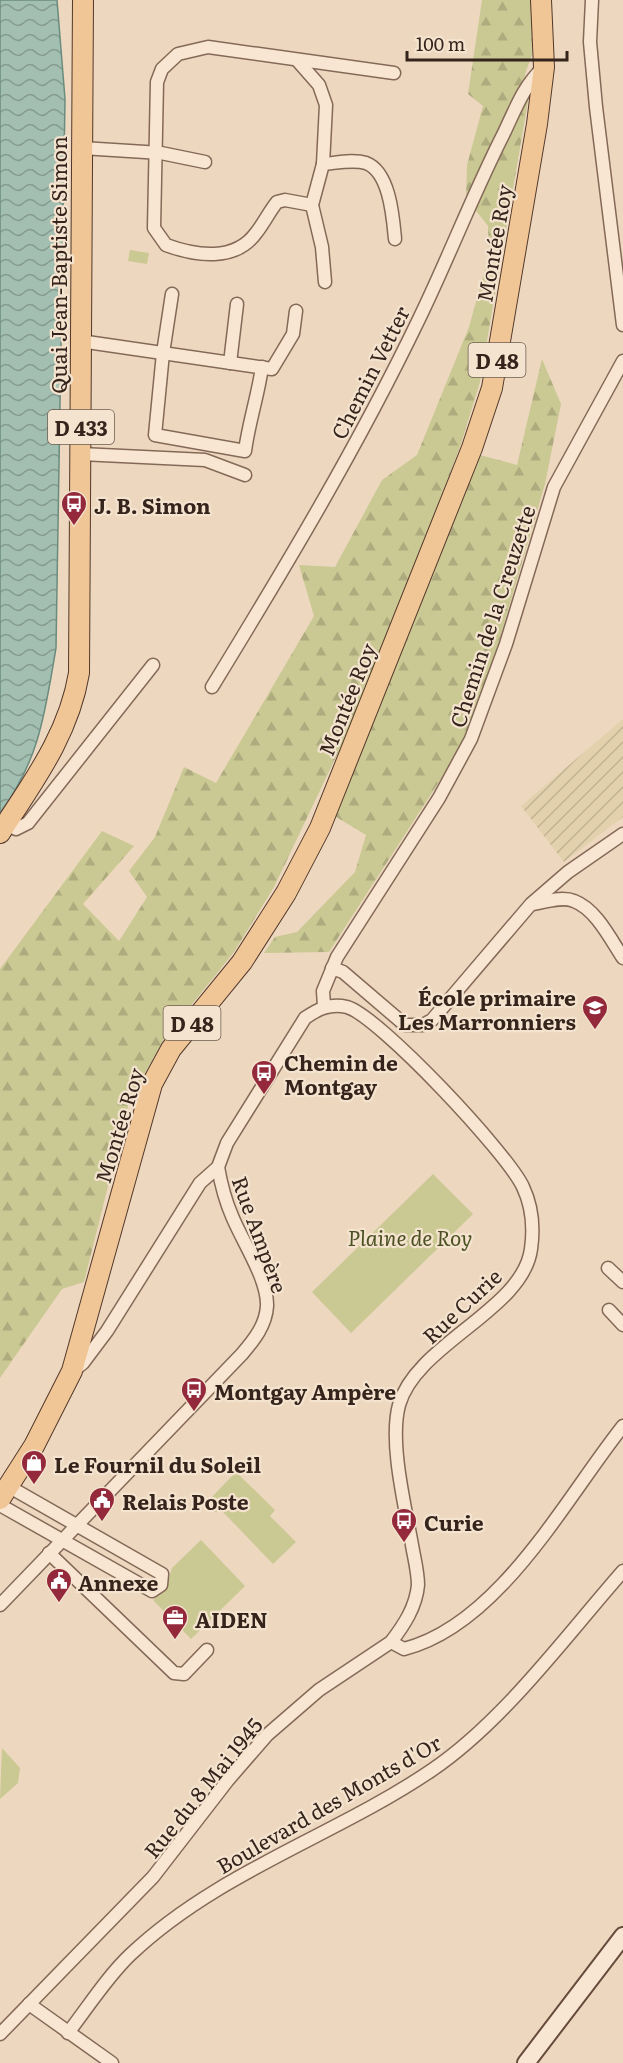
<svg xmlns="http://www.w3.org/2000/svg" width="623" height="2063" viewBox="0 0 623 2063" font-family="Literata,serif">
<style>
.farmland{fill:url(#farmland-furrows)}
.forest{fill:url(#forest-firs)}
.park{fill:#cac893}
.water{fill:url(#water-waves);stroke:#6a8c7e;stroke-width:1.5}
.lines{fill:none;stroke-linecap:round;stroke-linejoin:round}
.street-casing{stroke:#856958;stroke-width:15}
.secondary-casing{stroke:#664a3b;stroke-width:20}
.primary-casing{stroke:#52382c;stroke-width:22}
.street{stroke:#f8e6d2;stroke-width:12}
.secondary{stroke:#f8e6d2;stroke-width:16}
.primary{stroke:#f0c696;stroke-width:20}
.labels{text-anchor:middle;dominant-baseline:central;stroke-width:4.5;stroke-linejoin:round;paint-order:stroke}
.shield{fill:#f4e3ce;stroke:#6e5d51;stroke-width:1.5}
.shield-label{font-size:20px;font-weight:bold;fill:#34241c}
.street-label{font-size:21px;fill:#34241c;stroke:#f4e3ce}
.poi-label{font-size:21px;font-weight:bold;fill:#34241c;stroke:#f4e3ce;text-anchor:start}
.park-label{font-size:21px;font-style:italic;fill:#4c5123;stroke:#f4e3ce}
</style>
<defs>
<pattern id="farmland-furrows" width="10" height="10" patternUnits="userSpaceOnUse" patternTransform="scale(1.5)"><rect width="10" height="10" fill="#e2d1ac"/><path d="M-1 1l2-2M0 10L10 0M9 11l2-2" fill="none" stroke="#c2b393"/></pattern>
<pattern id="forest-firs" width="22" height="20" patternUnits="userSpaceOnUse" patternTransform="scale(1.5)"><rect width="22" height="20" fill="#cac893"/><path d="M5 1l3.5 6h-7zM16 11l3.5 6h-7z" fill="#aeac7e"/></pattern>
<pattern id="water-waves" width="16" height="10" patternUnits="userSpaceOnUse" patternTransform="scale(1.5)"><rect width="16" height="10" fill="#a2bfb2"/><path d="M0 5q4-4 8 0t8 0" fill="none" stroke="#859b90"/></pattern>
</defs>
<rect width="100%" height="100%" fill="#edd8bf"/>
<!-- farmland -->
<path class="farmland" d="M623,719V817L564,862L521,806Z"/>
<!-- forest -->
<g class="forest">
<path d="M482,0H532V55L525,74L529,95L480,382L460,447L365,696L274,887L234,952L164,1039L129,1102L84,1282L62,1289L0,1378V969L102,831L134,846L83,904L119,941L147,897L129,871L155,837L184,767L216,783L314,616L299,565L335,567L382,480L417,455L469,327L489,255L488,226L466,198L467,165L483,106L468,94Z"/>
<path d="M542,359L561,404L545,484L484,692L457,754L329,952L264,953L275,937L297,932L355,872L366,835L333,815L480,455L517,465Z"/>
</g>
<!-- park -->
<g class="park">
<path d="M130,250L149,253L147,264L128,261Z"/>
<path d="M433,1174L473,1214L351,1333L312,1292Z"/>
<path d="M236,1472L275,1510L270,1516L296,1542L273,1564L223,1512H212L204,1505Z"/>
<path d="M201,1540L245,1586L191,1639L153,1600L166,1588L172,1568Z"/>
<path d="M2,1748L20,1768L18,1783L0,1799Z"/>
</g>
<!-- water -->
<path class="water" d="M0,0H57L65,99L56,648C45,712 40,759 0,813Z"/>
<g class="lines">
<defs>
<g id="street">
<path d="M592,0L590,42L596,107L623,325"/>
<path d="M297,60L319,85L326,105L323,164L312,205L322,247L325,282"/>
<path d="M82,148L161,153L205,162"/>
<path d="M323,164C336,163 353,159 366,163C390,172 393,218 395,239"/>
<path d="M312,205L285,200L277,202C269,212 264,223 256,233C235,262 196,256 166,245L154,228L157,82L162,69L178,54L208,47L394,73"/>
<path d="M172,294L163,353L155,435L245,451C249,421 258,396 262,367"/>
<path d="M80,341L272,369L293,334L296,311"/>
<path d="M230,363L237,304"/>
<path d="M81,454L205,460L245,475"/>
<path d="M212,687C286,566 358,446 419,319C449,257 473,194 504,133C515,110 524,85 543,68"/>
<path d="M6,824L16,829L28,823L153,665"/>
<path d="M532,904C545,902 562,896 574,901C596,909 611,940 623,958"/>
<path d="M332,968L343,972L405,1025H423L432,1020L531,904L568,872L623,834"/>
<path d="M324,1006L323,991L337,957L439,798L471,739L506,644L554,487L623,361"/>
<path d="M608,1268L623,1282"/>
<path d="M609,1310L623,1325"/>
<path d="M0,1505L152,1591L161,1585L162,1574L8,1486"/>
<path d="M49,1553L174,1673L184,1674L207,1650"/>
<path d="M0,1605L242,1354C254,1340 266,1325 267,1306C268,1279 242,1241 232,1216C225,1200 221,1184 218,1167"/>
<path d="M391,1642L404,1649C499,1625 565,1499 623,1426"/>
<path d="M29,2004L112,2063"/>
<path d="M68,2033C88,2007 107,1977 130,1955C217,1872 335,1836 432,1770C504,1721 565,1637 623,1571"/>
<path d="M0,2034L153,1877L228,1780L267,1735L319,1690L391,1642C404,1625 416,1607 418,1585C418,1572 414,1557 412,1545C405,1506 389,1442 399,1405C416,1344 523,1310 531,1249C534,1228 532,1206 523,1187C508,1154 379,1016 347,1007C330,1003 318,1009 305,1018L227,1143L218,1167L200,1183L107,1331L83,1363L73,1371"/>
</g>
<path id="secondary" d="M526,2063L623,1936"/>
<g id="primary">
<path d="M0,833C33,782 69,734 79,673L83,0"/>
<path d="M0,1499L34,1446L72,1371L152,1084L171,1049L242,962L286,893L320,828L472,448L492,388L537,124L544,67L541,0"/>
</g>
</defs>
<!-- street casing -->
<use href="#street" class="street-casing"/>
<!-- secondary casing -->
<use href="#secondary" class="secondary-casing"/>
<!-- primary casing -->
<use href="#primary" class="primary-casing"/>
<!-- street -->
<use href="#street" class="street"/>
<!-- secondary -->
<use href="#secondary" class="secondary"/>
<!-- primary -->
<use href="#primary" class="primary"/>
</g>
<!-- icons -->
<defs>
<symbol id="bus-pin" viewBox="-11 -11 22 30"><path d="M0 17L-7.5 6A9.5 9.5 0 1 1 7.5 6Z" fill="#93293a" stroke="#f4e3ce"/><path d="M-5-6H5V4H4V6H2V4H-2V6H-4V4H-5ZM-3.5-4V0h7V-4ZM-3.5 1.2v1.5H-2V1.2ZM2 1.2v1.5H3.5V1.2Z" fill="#fff"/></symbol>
<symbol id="school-pin" viewBox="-11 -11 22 30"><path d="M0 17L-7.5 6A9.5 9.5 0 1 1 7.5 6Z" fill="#93293a" stroke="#f4e3ce"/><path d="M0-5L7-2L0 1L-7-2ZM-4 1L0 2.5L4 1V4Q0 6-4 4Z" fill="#fff"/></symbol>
<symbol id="shop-pin" viewBox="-11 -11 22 30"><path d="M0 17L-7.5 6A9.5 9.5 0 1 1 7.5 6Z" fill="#93293a" stroke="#f4e3ce"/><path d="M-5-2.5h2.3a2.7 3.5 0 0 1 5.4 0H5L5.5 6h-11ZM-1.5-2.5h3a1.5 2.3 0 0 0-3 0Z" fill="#fff"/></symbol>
<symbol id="civic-pin" viewBox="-11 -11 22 30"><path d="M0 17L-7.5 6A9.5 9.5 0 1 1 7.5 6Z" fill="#93293a" stroke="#f4e3ce"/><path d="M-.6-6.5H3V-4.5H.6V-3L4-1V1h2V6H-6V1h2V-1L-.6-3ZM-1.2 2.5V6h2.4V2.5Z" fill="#fff"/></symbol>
<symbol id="office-pin" viewBox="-11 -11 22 30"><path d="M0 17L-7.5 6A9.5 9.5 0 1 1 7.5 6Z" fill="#93293a" stroke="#f4e3ce"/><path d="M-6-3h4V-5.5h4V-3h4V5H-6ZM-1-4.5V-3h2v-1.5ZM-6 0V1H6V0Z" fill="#fff"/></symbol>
</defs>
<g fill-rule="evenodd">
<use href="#bus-pin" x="59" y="489" width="30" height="40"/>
<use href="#school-pin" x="580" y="993" width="30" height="40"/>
<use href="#bus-pin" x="249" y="1058" width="30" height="40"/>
<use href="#bus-pin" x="179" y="1375" width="30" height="40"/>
<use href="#shop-pin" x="19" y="1448" width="30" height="40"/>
<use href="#civic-pin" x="87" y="1485" width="30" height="40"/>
<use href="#bus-pin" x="389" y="1506" width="30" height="40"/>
<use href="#civic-pin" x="44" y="1566" width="30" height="40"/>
<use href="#office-pin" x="160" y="1603" width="30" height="40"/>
</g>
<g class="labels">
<!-- shield labels -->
<g class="shield">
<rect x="468.5" y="343" width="57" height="34" rx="4.5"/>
<rect x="48" y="410" width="66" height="34" rx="4.5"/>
<rect x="163.5" y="1006" width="57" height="34" rx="4.5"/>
</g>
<g class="shield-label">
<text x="497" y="360">D 48</text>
<text x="81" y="427">D 433</text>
<text x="192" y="1023">D 48</text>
</g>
<!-- street labels -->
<g class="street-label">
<text transform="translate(493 243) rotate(-80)">Montée Roy</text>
<text transform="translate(57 265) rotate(-90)">Quai Jean-Baptiste Simon</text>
<text transform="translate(369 372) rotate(-63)">Chemin Vetter</text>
<text transform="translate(491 616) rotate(-72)">Chemin de la Creuzette</text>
<text transform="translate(346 699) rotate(-68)">Montée Roy</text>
<text transform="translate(118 1125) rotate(-73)">Montée Roy</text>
<text transform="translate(261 1234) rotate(70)">Rue Ampère</text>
<text transform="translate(461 1305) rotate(-43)">Rue Curie</text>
<text transform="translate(202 1787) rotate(-51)">Rue du 8 Mai 1945</text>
<text transform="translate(328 1803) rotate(-30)">Boulevard des Monts d'Or</text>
</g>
<!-- poi labels -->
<g class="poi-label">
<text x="94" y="504">J. B. Simon</text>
<text x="576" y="996" text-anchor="end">École primaire<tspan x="576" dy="24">Les Marronniers</tspan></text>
<text x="284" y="1061">Chemin de<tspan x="284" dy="24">Montgay</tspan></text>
<text x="214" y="1390">Montgay Ampère</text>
<text x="54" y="1463">Le Fournil du Soleil</text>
<text x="122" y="1500">Relais Poste</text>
<text x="424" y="1521">Curie</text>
<text x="78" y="1581">Annexe</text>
<text x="195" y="1618">AIDEN</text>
</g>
<!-- park labels -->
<g class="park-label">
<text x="410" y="1236">Plaine de Roy</text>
</g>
</g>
<!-- scale -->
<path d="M407 51v9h160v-9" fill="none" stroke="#34241c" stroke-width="3"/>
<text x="416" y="51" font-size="18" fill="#34241c" stroke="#f4e3ce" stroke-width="4.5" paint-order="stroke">100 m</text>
</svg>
